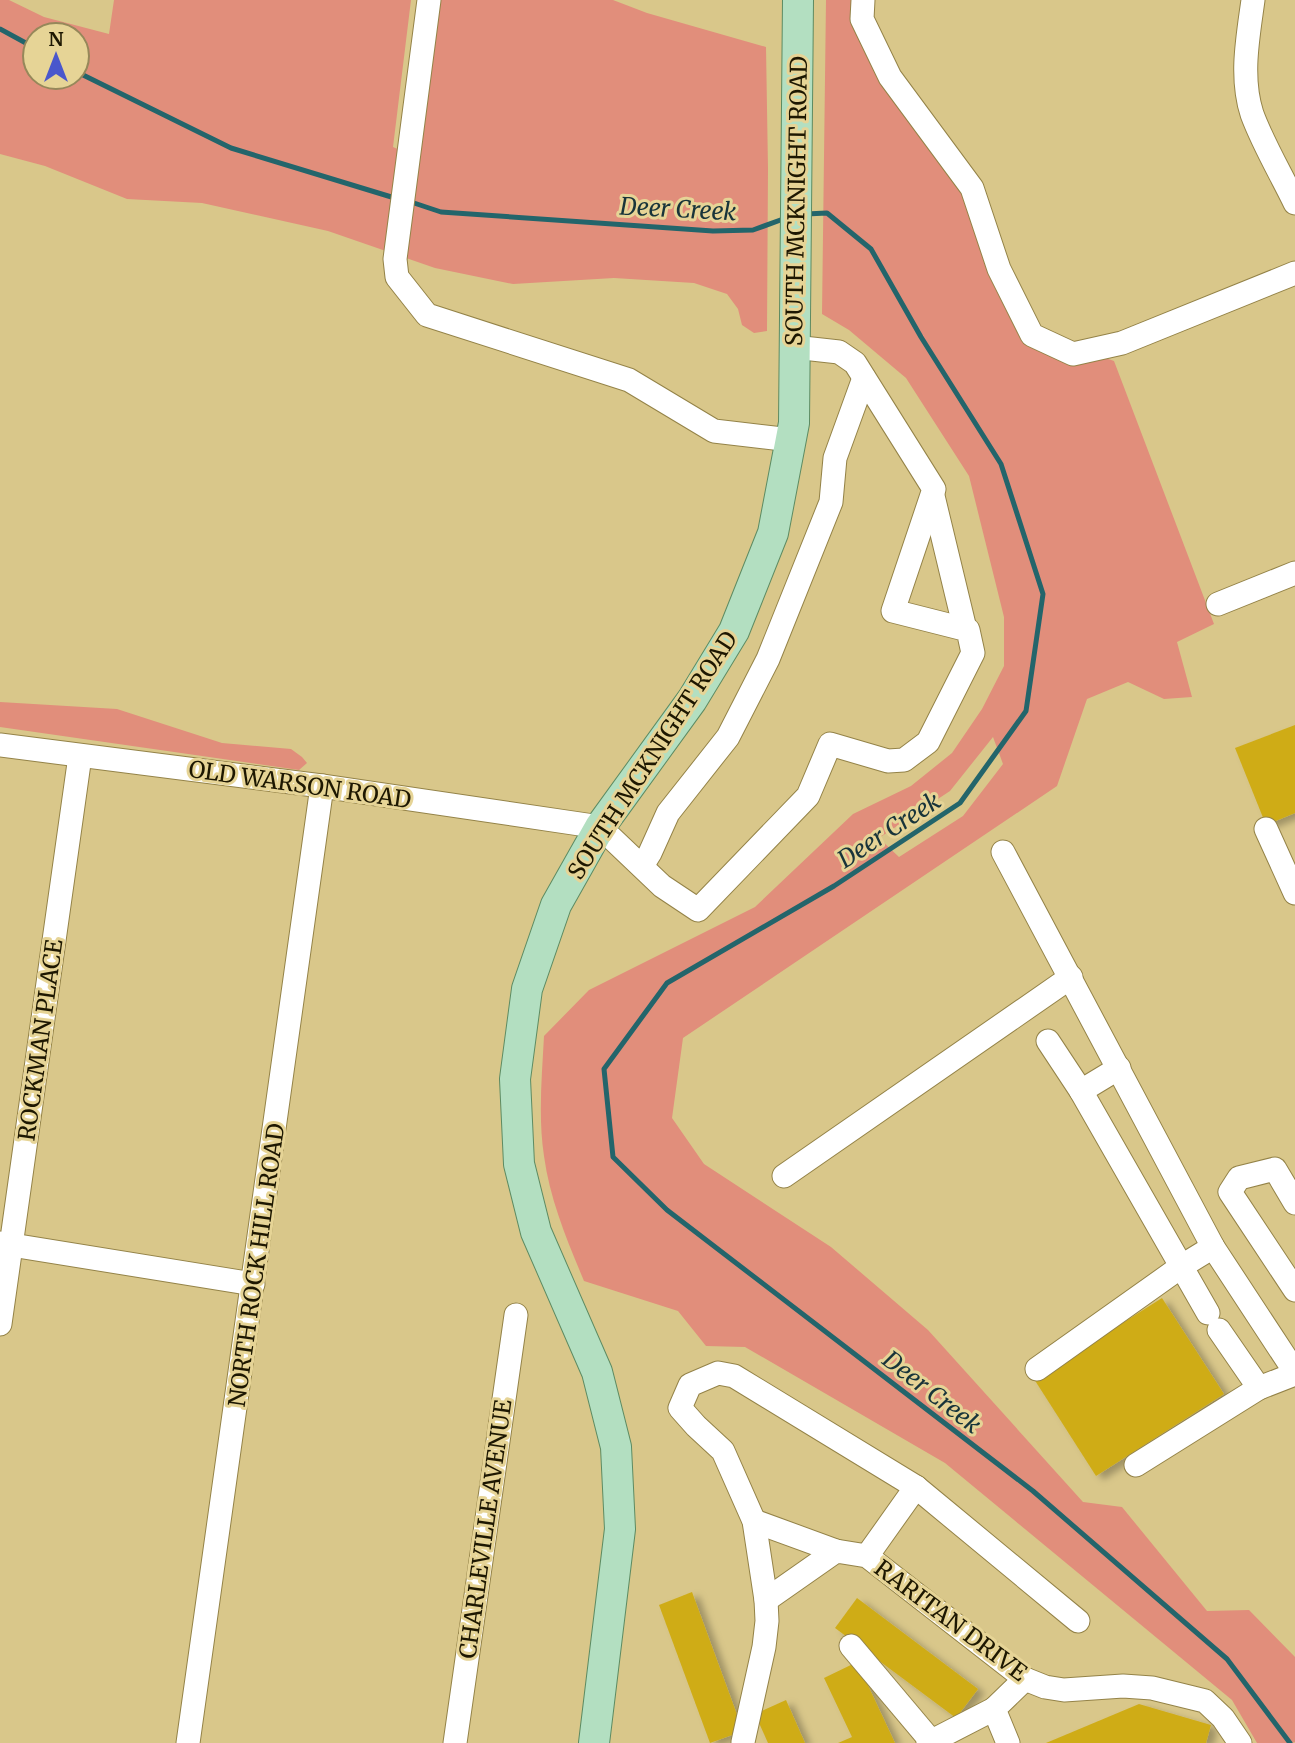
<svg xmlns="http://www.w3.org/2000/svg" width="1295" height="1743" viewBox="0 0 1295 1743" font-family="Merriweather,serif">
<style>
.green{fill:#e18e7b;fill-rule:evenodd}
.lines{fill:none;stroke-linecap:round;stroke-linejoin:round}
.stream{stroke:#23656b;stroke-width:5}
.building{fill:#cfac18;filter:url(#shadow)}
.minor-casing{stroke:#948348;stroke-width:25}
.major-casing{stroke:#5d8b62;stroke-width:32}
.minor{stroke:#fff;stroke-width:23}
.major{stroke:#b3dfc1;stroke-width:30}
.labels{text-anchor:middle;dominant-baseline:central;stroke-width:6;stroke-linejoin:round;paint-order:stroke}
.street-label{font-size:23px;fill:#1d1701;stroke:#e6d496}
.water-label{font-size:24px;font-style:italic;fill:#18343a;stroke:#e6d496}
</style>
<defs>
<filter id="shadow"><feDropShadow dx="7" dy="4" stdDeviation="3.5" flood-color="#0004"/></filter>
</defs>
<rect width="100%" height="100%" fill="#d9c78a"/>
<!-- green -->
<g class="green">
<path d="M0,0H9L44,17L109,34L114,0H411L393,147L418,158L439,0H613L647,13L766,47L768,169L767,331L754,333L742,325L738,309L727,294L694,283L614,278L513,284L435,268L328,231L202,203L127,199L45,166L0,154ZM35,35H77V77H35Z"/>
<path d="M826,0H855L962,182L1024,330L1114,361L1214,624L1177,642L1192,697L1164,699L1128,682L1087,699L1057,786L683,1038L672,1118L704,1164L831,1247L928,1330L1083,1502L1122,1507L1207,1611L1249,1610L1295,1657V1742L1292,1743H1257L1232,1700L945,1463L745,1347L706,1346L678,1311L584,1281C567,1240 550,1200 544,1156C538,1117 542,1075 544,1036L589,990L755,907L853,814L911,786L952,753L982,709L1004,666V617L969,476L906,378L849,330L822,314ZM993,737L1003,764L963,816L899,857L879,838L950,791Z"/>
<path d="M0,702L117,709L222,743L291,749L302,757L307,763L299,770L0,727Z"/>
</g>
<g class="lines">
<!-- stream -->
<g class="stream">
<path d="M0,29L35,48"/>
<path d="M77,72L231,148L398,199"/>
<path d="M408,201L441,212L713,231L753,230L786,218"/>
<path d="M806,214L827,213L871,249L921,337L1001,464L1043,594L1026,711L960,803L834,886L667,983L604,1069L613,1157L667,1210L1033,1491L1227,1659L1290,1743"/>
</g>
</g>
<!-- building -->
<g class="building">
<path d="M1295,725V813L1266,825L1235,748Z"/>
<path d="M1162,1298L1224,1394L1096,1476L1034,1379Z"/>
<path d="M692,1592L743,1731L710,1743L659,1605Z"/>
<path d="M857,1598L978,1689L956,1718L835,1628Z"/>
<path d="M857,1662L895,1743H838L852,1737L824,1678Z"/>
<path d="M786,1700L805,1743H768L755,1714Z"/>
<path d="M1139,1704L1211,1725L1206,1743H1046Z"/>
</g>
<g class="lines">
<defs>
<g id="minor">
<path d="M429,0L395,259L397,277L427,315L629,380L714,431L791,440"/>
<path d="M863,0L862,19L890,77L972,188L999,269L1032,335L1073,354L1122,343L1295,273"/>
<path d="M1253,0C1248,37 1240,77 1252,114C1263,144 1281,174 1295,203"/>
<path d="M933,496L965,629"/>
<path d="M1218,604L1295,573"/>
<path d="M0,745L322,786L600,827L662,886L698,910L808,796L830,744L888,761L904,760L928,742L973,653L968,630L893,611L934,489L855,363L839,352L794,347"/>
<path d="M1266,829L1295,893"/>
<path d="M1003,852L1213,1247L1295,1372"/>
<path d="M642,866L650,853L668,813L728,737L768,659L831,502L835,458L864,378"/>
<path d="M1048,1041L1081,1091L1208,1313"/>
<path d="M1081,1091L1119,1068"/>
<path d="M784,1176L1071,977"/>
<path d="M1295,1203L1275,1169L1239,1178L1230,1192L1295,1290"/>
<path d="M0,1243L253,1284"/>
<path d="M0,1324L80,756"/>
<path d="M1219,1330L1259,1388"/>
<path d="M1037,1369L1182,1266L1213,1247"/>
<path d="M1136,1465L1259,1388L1295,1374"/>
<path d="M754,1521L836,1551"/>
<path d="M867,1556L916,1487L1078,1621"/>
<path d="M766,1600L836,1551L867,1556L1025,1679L1045,1687L1064,1690L1123,1686L1152,1688L1205,1701L1223,1718L1240,1743"/>
<path d="M851,1646L931,1741"/>
<path d="M743,1742L764,1647L767,1621L766,1600L754,1521L723,1451L696,1426L680,1408L690,1385L718,1373L734,1376L916,1487"/>
<path d="M188,1743L322,786"/>
<path d="M455,1743L516,1315"/>
<path d="M928,1743L994,1709"/>
<path d="M1008,1743L994,1709L1025,1679"/>
</g>
<path id="major" d="M594,1743L620,1529L616,1447L597,1372L536,1232L519,1164L515,1079L527,989L556,905L600,827L692,700L734,631L773,533L794,423L798,0"/>
</defs>
<!-- minor casing -->
<use href="#minor" class="minor-casing"/>
<!-- major casing -->
<use href="#major" class="major-casing"/>
<!-- minor -->
<use href="#minor" class="minor"/>
<!-- major -->
<use href="#major" class="major"/>
</g>
<g class="labels">
<!-- street labels -->
<g class="street-label">
<text transform="translate(796 201) rotate(-89)">SOUTH MCKNIGHT ROAD</text>
<text transform="translate(652 755) rotate(-57)">SOUTH MCKNIGHT ROAD</text>
<text transform="translate(300 784) rotate(8)">OLD WARSON ROAD</text>
<text transform="translate(40 1040) rotate(-82)">ROCKMAN PLACE</text>
<text transform="translate(256 1265) rotate(-82)">NORTH ROCK HILL ROAD</text>
<text transform="translate(485 1529) rotate(-82)">CHARLEVILLE AVENUE</text>
<text transform="translate(951 1620) rotate(37)">RARITAN DRIVE</text>
</g>
<!-- water labels -->
<g class="water-label">
<text transform="translate(678 209) rotate(3)">Deer Creek</text>
<text transform="translate(889 830) rotate(-33)">Deer Creek</text>
<text transform="translate(932 1392) rotate(38)">Deer Creek</text>
</g>
</g>
<!-- north arrow -->
<g transform="translate(56 56)"><circle r="33" fill="#e6d496" stroke="#96885a" stroke-width="2"/>
<path d="M0-5L12 26L0 18L-12 26Z" fill="#4a57cc"/>
<text y="-10" font-size="19" font-weight="bold" text-anchor="middle" fill="#1d1701">N</text>
</g>
</svg>
